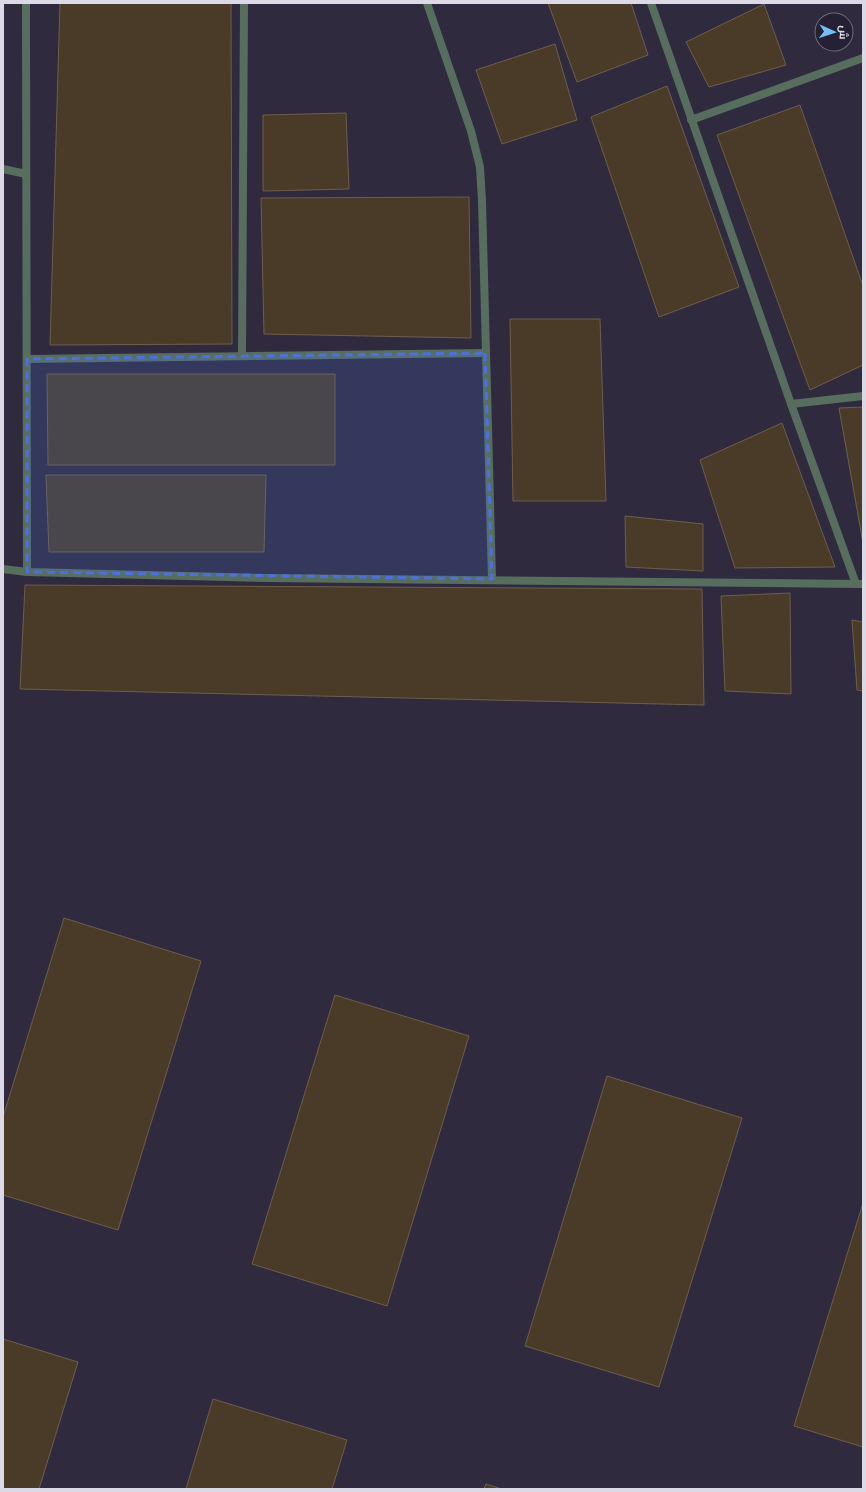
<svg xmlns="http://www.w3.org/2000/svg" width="866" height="1492" viewBox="0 0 866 1492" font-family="'Archivo Narrow',Cairo,sans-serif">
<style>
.building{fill:#493b28;stroke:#6e5f4b}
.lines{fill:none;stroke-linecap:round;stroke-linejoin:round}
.street{stroke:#576e5f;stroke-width:8}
.marked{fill:#4d71dc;fill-opacity:0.2;stroke:#4d71dc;stroke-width:3;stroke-dasharray:8 5;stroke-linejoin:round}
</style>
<rect width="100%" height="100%" fill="#2f2a3e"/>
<!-- building -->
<g class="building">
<path d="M60,3H231L232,344L50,345Z"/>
<path d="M548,3H631L648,55L577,82Z"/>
<path d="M764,4L786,65L709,87L686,42Z"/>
<path d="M555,44L577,120L502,144L476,70Z"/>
<path d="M667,86L739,287L659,317L591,117Z"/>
<path d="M800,105L863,286V365L810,390L717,135Z"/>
<path d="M346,113L349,189L263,191V115Z"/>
<path d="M469,197L471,338L264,334L261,198Z"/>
<path d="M510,319H600L606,501H513Z"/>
<path d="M47,374H335V465H48Z"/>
<path d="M863,407V543L839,408Z"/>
<path d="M782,423L835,567L735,568L700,460Z"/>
<path d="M46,475H266L264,552H49Z"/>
<path d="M625,516L703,524V571L626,567Z"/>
<path d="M25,585L702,589L704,705L20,689Z"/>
<path d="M790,593L791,694L725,691L721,596Z"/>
<path d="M852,620L863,622V691L857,690Z"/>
<path d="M64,918L201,961L118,1230L3,1195V1117Z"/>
<path d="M335,995L469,1036L387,1306L252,1264Z"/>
<path d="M607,1076L742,1118L659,1387L525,1346Z"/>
<path d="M863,1203V1447L794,1426Z"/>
<path d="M3,1339L78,1362L39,1489H3Z"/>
<path d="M213,1399L347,1440L332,1489H186Z"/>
<path d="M486,1484L502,1489H484Z"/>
</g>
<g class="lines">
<!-- street -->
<g class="street">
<path d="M26,3L27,572"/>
<path d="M427,3L471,131L480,167L482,201L492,579"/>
<path d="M651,3L791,404L856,584"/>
<path d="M691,120L863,58"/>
<path d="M3,169L26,174"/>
<path d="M242,356L244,3"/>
<path d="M27,359L485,353"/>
<path d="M791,404L863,396"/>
<path d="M3,569L27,572L266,578L863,584"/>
</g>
</g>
<!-- marked area -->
<path class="marked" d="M485,353L492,579L27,572V359Z"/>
<!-- border -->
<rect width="866" height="1492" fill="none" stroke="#dcd9e6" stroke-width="8"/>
<!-- north arrow -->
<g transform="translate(834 32) rotate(93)"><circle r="19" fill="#252033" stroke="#6e6a7b"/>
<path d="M0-3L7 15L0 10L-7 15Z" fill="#74c0f6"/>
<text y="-6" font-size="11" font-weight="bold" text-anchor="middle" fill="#dcd9e6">ش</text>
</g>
</svg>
